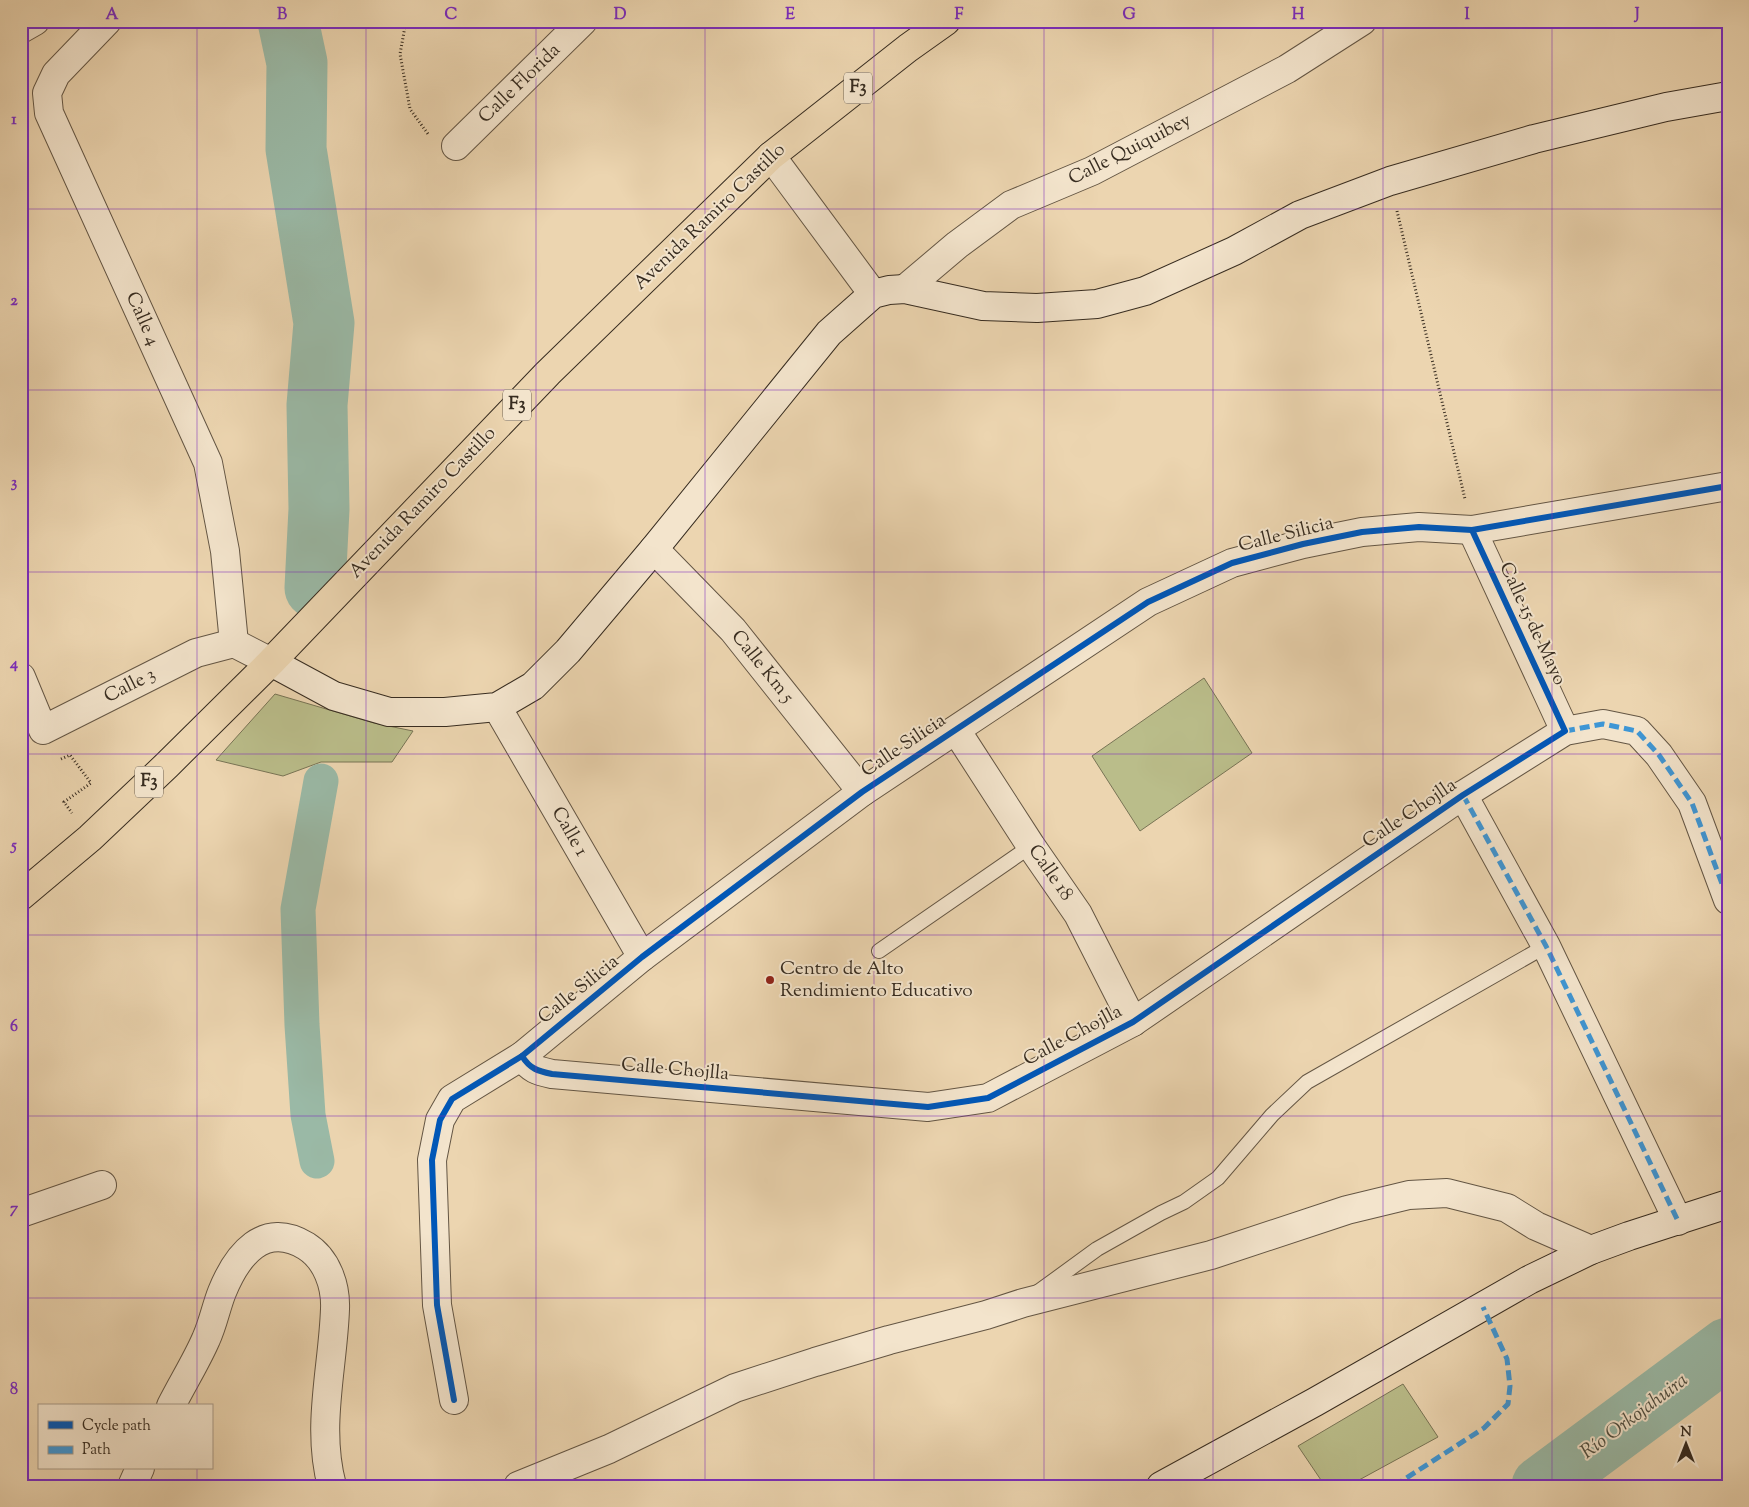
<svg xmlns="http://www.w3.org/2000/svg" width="1749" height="1507" viewBox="0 0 1749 1507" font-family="'Sorts Mill Goudy',serif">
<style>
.green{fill:#babd8a;stroke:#787455}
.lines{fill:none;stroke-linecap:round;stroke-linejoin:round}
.canal{stroke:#9ab9a6;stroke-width:35}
.river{stroke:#9ab9a6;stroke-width:61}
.lane-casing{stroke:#645644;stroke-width:16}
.street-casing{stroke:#645644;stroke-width:30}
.secondary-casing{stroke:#372c20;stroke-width:30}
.primary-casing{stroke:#372c20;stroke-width:30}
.path{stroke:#372c20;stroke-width:3;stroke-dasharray:1 2.5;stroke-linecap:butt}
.lane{stroke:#f3e4cc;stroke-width:14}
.street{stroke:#f3e4cc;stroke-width:28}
.secondary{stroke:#f3e4cc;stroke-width:28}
.primary{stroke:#ecd5b0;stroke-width:28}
.quiet{stroke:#3e96d5;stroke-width:5;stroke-dasharray:10 5;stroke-linecap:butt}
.cycleway-casing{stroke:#f3e4cc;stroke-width:9}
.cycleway{stroke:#0057b8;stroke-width:6}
.grid{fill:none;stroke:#7b2cbf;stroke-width:1;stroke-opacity:0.55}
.poi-dot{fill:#8f2418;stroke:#f3e4cc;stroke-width:2}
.labels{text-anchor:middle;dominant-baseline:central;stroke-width:4;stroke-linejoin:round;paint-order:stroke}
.shield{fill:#f3e4cc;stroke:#6f6354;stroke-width:1}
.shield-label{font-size:18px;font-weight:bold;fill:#372c20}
.street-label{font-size:19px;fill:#372c20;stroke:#f3e4cc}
.poi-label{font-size:19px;fill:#372c20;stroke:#f3e4cc;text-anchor:start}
.water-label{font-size:20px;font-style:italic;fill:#504f42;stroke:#f3e4cc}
.neatline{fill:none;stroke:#7b2cbf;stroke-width:2}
.grid-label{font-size:16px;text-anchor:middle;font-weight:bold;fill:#7b2cbf}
</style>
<rect width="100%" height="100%" fill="#ecd5b0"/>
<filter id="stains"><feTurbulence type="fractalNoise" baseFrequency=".004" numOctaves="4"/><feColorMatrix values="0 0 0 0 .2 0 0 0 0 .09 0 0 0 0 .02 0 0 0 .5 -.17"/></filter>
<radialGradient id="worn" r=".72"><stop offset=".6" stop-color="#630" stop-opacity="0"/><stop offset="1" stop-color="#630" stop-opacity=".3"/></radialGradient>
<!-- green -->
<g class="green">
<path d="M1204,678L1252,753L1140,831L1092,756Z"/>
<path d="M275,694L374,723L413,731L392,762H321L283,776L216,760Z"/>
<path d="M1403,1384L1438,1437L1348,1486H1325L1298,1446Z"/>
</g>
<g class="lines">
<!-- canal -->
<path class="canal" d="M317,1161L308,1115L302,1025L298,909L321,781"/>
<!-- river -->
<g class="river">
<path d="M288,21L297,63L296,149L324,323L317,405L319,509L315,588"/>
<path d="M1542,1486L1728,1348"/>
</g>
<defs>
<g id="lane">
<path d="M879,951L1031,846"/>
<path d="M1038,1292L1097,1249L1161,1213L1184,1202L1218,1178L1272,1115L1307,1082L1546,946"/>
</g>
<g id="street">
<path d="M107,21L56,74L47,93L49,113L208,463L225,551L234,643"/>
<path d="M21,29L35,21"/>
<path d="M456,146L583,21"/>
<path d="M771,156L873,294"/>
<path d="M905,289L957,245L1011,205L1092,171L1287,69L1362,21"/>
<path d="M1472,530L1565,731"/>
<path d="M654,549L733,630L862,792"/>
<path d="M21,677L43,730L196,653L234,643L271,662"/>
<path d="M497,707L642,957"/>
<path d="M956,730L1031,846L1078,914L1133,1022"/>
<path d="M1463,795L1546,946L1678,1221"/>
<path d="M522,1056C530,1069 538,1071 552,1074L928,1107L988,1098L1133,1022L1463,795L1565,731L1603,724L1637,731L1659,755L1692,803L1728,900"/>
<path d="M21,1213L102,1185"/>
<path d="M454,1400L437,1305L432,1160L440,1120L452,1099L522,1056L642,957L862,792L1148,602L1232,563L1303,544L1362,532L1419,527L1472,530L1728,486"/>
<path d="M171,1406C182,1384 196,1362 206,1339C213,1324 216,1307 222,1292C237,1255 264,1220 306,1246C327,1259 336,1286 335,1309C333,1368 316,1427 332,1486"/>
<path d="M132,1486L140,1468"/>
<path d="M518,1486L609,1449L735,1388L815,1362L889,1340L986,1315L1023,1303L1211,1255L1347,1210L1409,1195L1447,1193L1507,1208L1536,1226L1591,1250"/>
</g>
<g id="secondary">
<path d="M271,662L334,696L389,712H445L497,707L533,686L568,651L654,549L829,333L873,294L889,290L905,289L983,306L1037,308L1097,304L1145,291L1234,251L1300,215L1390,181L1534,139L1666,107L1728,96"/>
<path d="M1161,1486L1315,1402L1529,1280L1591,1250L1629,1236L1728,1204"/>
</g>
<path id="primary" d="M21,896L90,838L167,765L271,662L548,373L771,156L908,48L946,21"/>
</defs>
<!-- lane casing -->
<use href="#lane" class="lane-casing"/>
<!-- street casing -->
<use href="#street" class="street-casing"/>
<!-- secondary casing -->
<use href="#secondary" class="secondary-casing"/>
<!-- primary casing -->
<use href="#primary" class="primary-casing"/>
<!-- path -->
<g class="path">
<path d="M406,21L400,54L410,109L428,134"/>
<path d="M1397,211L1465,499"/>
<path d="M61,759L70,755L91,783L64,802L72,813"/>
</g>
<!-- lane -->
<use href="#lane" class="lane"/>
<!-- street -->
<use href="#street" class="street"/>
<!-- secondary -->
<use href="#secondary" class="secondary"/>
<!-- primary -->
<use href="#primary" class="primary"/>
<!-- quiet -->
<g class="quiet">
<path d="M1565,731L1603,724L1637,731L1659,755L1692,803L1728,900"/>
<path d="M1463,795L1546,946L1678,1221"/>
<path d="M1394,1486L1484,1428L1508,1404L1510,1386L1507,1359L1483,1307"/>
</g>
<defs>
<g id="cycleway">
<path d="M522,1056C530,1069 538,1071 552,1074L928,1107L988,1098L1133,1022L1463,795L1565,731L1472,530"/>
<path d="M454,1400L437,1305L432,1160L440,1120L452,1099L522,1056L642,957L862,792L1148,602L1232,563L1303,544L1362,532L1419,527L1472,530L1728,486"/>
</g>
</defs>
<!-- cycleway casing -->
<use href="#cycleway" class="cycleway-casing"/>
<!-- cycleway -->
<use href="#cycleway" class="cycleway"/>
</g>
<!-- grid -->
<path class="grid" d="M197,21V1406M366,21V1486M536,21V1486M705,21V1486M874,21V1486M1044,21V1486M1213,21V1486M1383,21V1486M1552,21V1486M21,209H1728M21,390H1728M21,572H1728M21,754H1728M21,935H1728M21,1116H1728M21,1298H1728M197,1468V1486"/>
<!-- markers -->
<circle class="poi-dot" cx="770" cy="980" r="5"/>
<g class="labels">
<!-- shield labels -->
<g class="shield">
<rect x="844" y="72.5" width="28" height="31" rx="4"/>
<rect x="503" y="389.5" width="28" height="31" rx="4"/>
<rect x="135" y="766.5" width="28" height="31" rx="4"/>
</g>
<g class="shield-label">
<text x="858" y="88">F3</text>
<text x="517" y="405">F3</text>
<text x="149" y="782">F3</text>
</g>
<!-- street labels -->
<g class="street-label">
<text transform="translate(520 84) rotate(-44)">Calle Florida</text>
<text transform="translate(1130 150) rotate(-27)">Calle Quiquibey</text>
<text transform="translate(710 217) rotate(-44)">Avenida Ramiro Castillo</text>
<text transform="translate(142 319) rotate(66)">Calle 4</text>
<text transform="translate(423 503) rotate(-46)">Avenida Ramiro Castillo</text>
<text transform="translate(1286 535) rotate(-14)">Calle Silicia</text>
<text transform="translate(1532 624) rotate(65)">Calle 15 de Mayo</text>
<text transform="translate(762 667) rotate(51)">Calle Km 5</text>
<text transform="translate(130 686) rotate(-27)">Calle 3</text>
<text transform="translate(904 746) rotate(-34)">Calle Silicia</text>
<text transform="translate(1410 814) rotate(-34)">Calle Chojlla</text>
<text transform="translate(569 832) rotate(60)">Calle 1</text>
<text transform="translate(1050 873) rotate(55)">Calle 18</text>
<text transform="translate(579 990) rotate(-39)">Calle Silicia</text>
<text transform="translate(1073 1036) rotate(-28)">Calle Chojlla</text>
<text transform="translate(675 1070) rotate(5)">Calle Chojlla</text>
</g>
<!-- poi labels -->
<g class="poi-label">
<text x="780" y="969">Centro de Alto<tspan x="780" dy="22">Rendimiento Educativo</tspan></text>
</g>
<!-- water labels -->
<g class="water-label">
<text transform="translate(1635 1417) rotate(-37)">Río Orkojahuira</text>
</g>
</g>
<!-- margin -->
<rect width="1749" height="1507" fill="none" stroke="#ecd5b0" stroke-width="55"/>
<!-- legend -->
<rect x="38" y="1404" width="175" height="65" fill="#f3e4cc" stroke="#a89a87"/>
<rect x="48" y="1421" width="25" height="8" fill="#0057b8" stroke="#a89a87"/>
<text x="82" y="1430" font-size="15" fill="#372c20">Cycle path</text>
<rect x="48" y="1446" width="25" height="8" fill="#3e96d5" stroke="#a89a87"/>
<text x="82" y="1454" font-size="15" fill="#372c20">Path</text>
<!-- north arrow -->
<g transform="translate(1686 1444)" stroke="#f3e4cc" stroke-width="4" paint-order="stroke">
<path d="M0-4L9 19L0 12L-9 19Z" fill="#372c20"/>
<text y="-8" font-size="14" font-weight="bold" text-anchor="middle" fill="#372c20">N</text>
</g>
<rect x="28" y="28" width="1694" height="1452" class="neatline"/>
<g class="grid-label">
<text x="112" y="19">A</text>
<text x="282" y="19">B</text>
<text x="451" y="19">C</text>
<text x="620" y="19">D</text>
<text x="790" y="19">E</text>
<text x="959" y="19">F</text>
<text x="1129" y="19">G</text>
<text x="1298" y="19">H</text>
<text x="1467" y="19">I</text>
<text x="1637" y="19">J</text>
<text x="14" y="124">1</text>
<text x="14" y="305">2</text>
<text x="14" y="487">3</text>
<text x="14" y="668">4</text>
<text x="14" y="850">5</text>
<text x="14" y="1031">6</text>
<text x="14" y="1213">7</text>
<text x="14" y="1394">8</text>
</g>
<rect width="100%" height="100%" filter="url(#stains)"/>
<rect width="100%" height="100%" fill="url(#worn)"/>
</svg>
